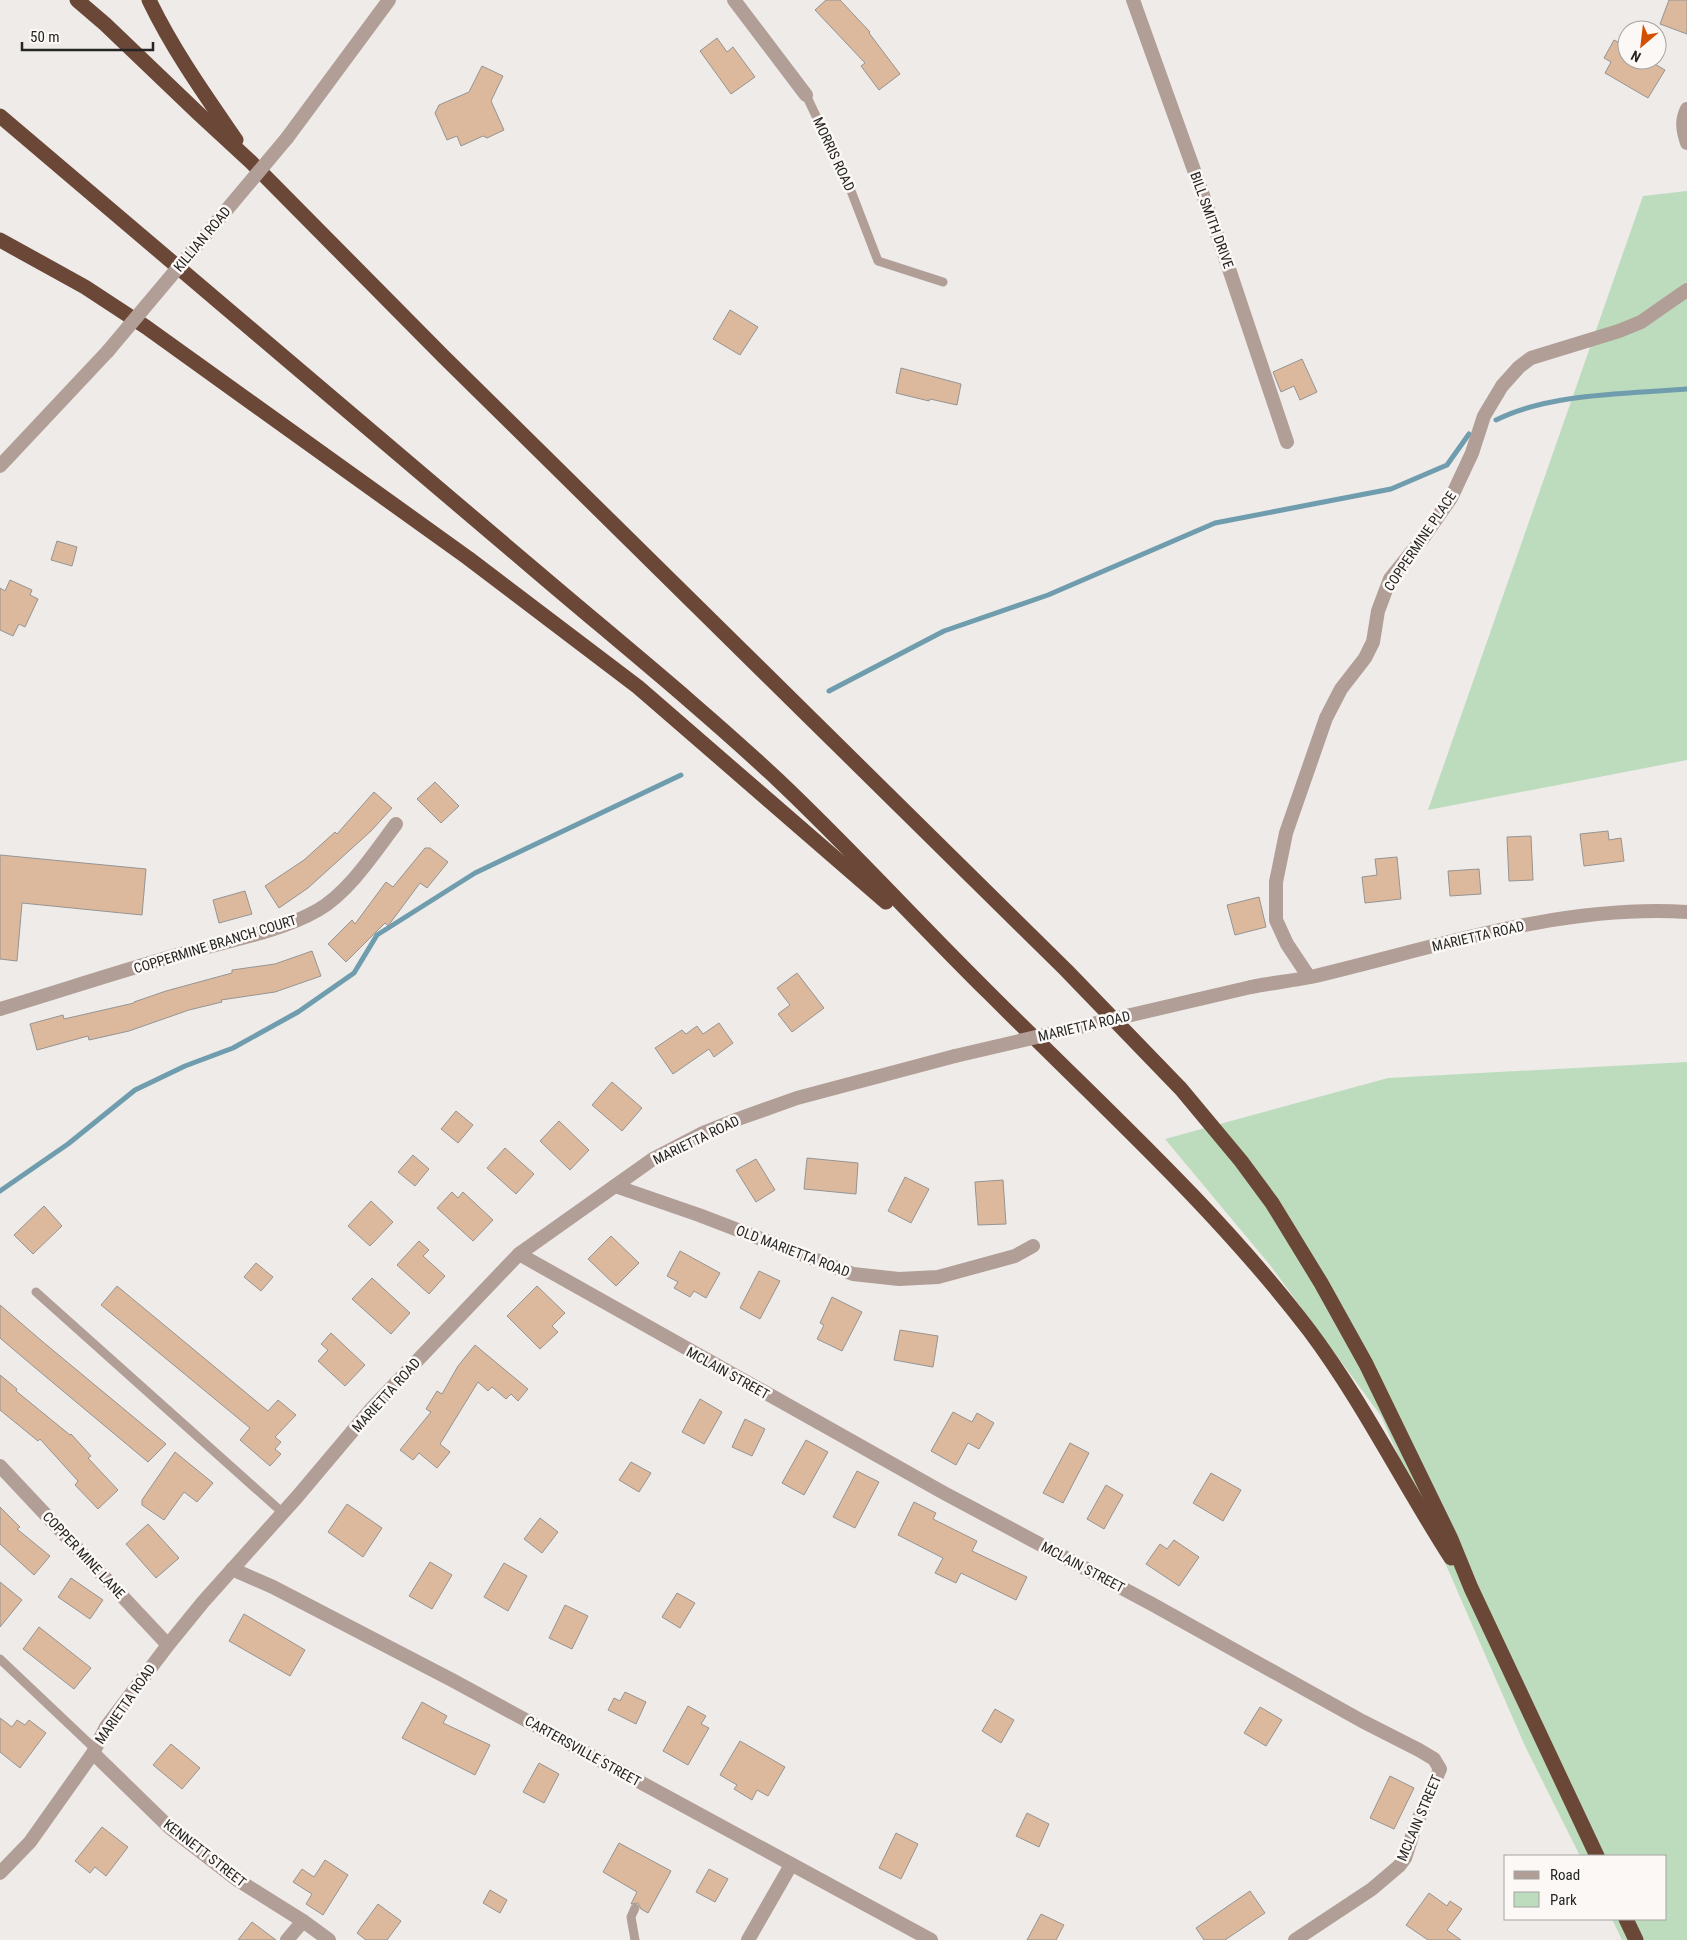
<svg xmlns="http://www.w3.org/2000/svg" width="1687" height="1940" viewBox="0 0 1687 1940" font-family="'Roboto Condensed',sans-serif">
<style>
.green{fill:#bddcbd}
.lines{fill:none;stroke-linecap:round;stroke-linejoin:round}
.stream{stroke:#6f9dae;stroke-width:5}
.building{fill:#dcb99d;stroke:#969492}
.service{stroke:#b19e96;stroke-width:9}
.minor{stroke:#b19e96;stroke-width:14}
.tertiary{stroke:#b19e96;stroke-width:14}
.motorway{stroke:#6b4737;stroke-width:15}
.minor-bridge{stroke:#b19e96;stroke-width:14}
.tertiary-bridge{stroke:#b19e96;stroke-width:14}
.labels{text-anchor:middle;dominant-baseline:central;stroke-width:5;stroke-linejoin:round;paint-order:stroke}
.street-label{font-size:14px;fill:#252524;stroke:#fbf8f6}
</style>
<rect width="100%" height="100%" fill="#eeebe9"/>
<!-- green -->
<g class="green">
<path d="M1687,191V760L1428,810L1643,196Z"/>
<path d="M1687,1062V1940H1622L1612,1919H1666V1856H1580L1525,1746L1381,1416L1270,1265L1165,1139L1388,1078Z"/>
</g>
<g class="lines">
<!-- stream -->
<g class="stream">
<path d="M1496,420C1550,393 1627,394 1687,389"/>
<path d="M829,691L944,631L1048,595L1215,523L1391,489L1447,465L1469,434"/>
<path d="M0,1191L68,1144L135,1090L185,1066L233,1048L298,1012L354,973L377,935L475,873L681,775"/>
</g>
</g>
<!-- building -->
<g class="building">
<path d="M826,0H840L870,32L869,33L900,74L879,90L861,66L865,63L815,10Z"/>
<path d="M1669,0H1687V34L1660,24Z"/>
<path d="M1627,35V60H1648L1665,70L1648,98L1605,73L1611,62L1604,58L1614,40L1622,44Z"/>
<path d="M717,38L727,52L733,47L755,77L731,94L700,51Z"/>
<path d="M482,66L503,76L491,101L504,130L487,138L483,136L461,146L457,136L447,140L435,113L439,105L469,92Z"/>
<path d="M730,310L758,327L740,355L713,339Z"/>
<path d="M1302,359L1317,392L1300,400L1294,386L1281,392L1273,372Z"/>
<path d="M901,368L961,384L957,405L930,399L929,401L896,393Z"/>
<path d="M57,541L77,547L72,566L51,560Z"/>
<path d="M10,580L32,590L30,595L38,599L25,627L19,624L13,636L0,630V588L5,591Z"/>
<path d="M435,782L459,806L441,823L417,799Z"/>
<path d="M374,792L392,808L371,831L308,888L279,908L265,886L304,860L335,832L337,834Z"/>
<path d="M1608,831L1609,840L1621,838L1624,861L1584,866L1580,834Z"/>
<path d="M1531,836L1533,880L1509,881L1507,837Z"/>
<path d="M425,848H430L448,862L427,888L420,883L388,926L385,923L346,962L328,944L352,920L355,924L386,882L393,887Z"/>
<path d="M0,855L146,869L142,915L22,903L17,961L0,959Z"/>
<path d="M1397,857L1401,899L1365,903L1362,877L1377,875L1375,859Z"/>
<path d="M1479,869L1481,894L1450,896L1448,871Z"/>
<path d="M245,891L252,914L219,923L213,900Z"/>
<path d="M1259,897L1266,927L1235,935L1227,905Z"/>
<path d="M312,951L321,976L275,992L221,1000L222,1002L189,1010L129,1031L89,1040L88,1036L37,1050L30,1024L63,1015L64,1019L134,1003V1002L166,991L232,973V970L275,964Z"/>
<path d="M797,973L824,1008L792,1032L778,1014L790,1005L777,988Z"/>
<path d="M719,1023L733,1043L714,1057L709,1049L673,1074L655,1048L682,1030L686,1034L697,1026L703,1034Z"/>
<path d="M612,1082L642,1108L622,1131L592,1105Z"/>
<path d="M456,1111L473,1125L458,1143L441,1129Z"/>
<path d="M559,1121L589,1150L570,1170L540,1141Z"/>
<path d="M505,1148L534,1174L516,1194L487,1168Z"/>
<path d="M413,1155L429,1169L415,1186L398,1172Z"/>
<path d="M807,1158L858,1163L856,1194L804,1189Z"/>
<path d="M756,1159L775,1190L756,1202L736,1170Z"/>
<path d="M905,1177L929,1189L911,1223L888,1211Z"/>
<path d="M1003,1180L1006,1224L978,1225L975,1182Z"/>
<path d="M452,1192L458,1198L463,1192L493,1220L473,1241L437,1208Z"/>
<path d="M371,1201L393,1222L370,1246L348,1226Z"/>
<path d="M44,1206L62,1226L33,1254L14,1235Z"/>
<path d="M611,1236L639,1263L616,1286L588,1259Z"/>
<path d="M419,1241L429,1250L423,1256L445,1276L429,1294L397,1265Z"/>
<path d="M680,1251L720,1273L706,1298L694,1291L690,1297L674,1288L678,1282L667,1276Z"/>
<path d="M256,1263L273,1277L261,1291L244,1277Z"/>
<path d="M759,1271L780,1281L760,1319L740,1308Z"/>
<path d="M372,1278L410,1313L391,1334L352,1299Z"/>
<path d="M117,1286L268,1411L278,1400L296,1415L275,1437L281,1442L275,1449L281,1454L270,1466L240,1440L250,1428L101,1305Z"/>
<path d="M537,1286L565,1313L552,1326L558,1332L540,1349L507,1316Z"/>
<path d="M832,1297L862,1312L842,1351L817,1339L824,1325L820,1323Z"/>
<path d="M0,1305L43,1342L166,1444L148,1462L33,1366L0,1338Z"/>
<path d="M900,1330L938,1336L933,1367L894,1360Z"/>
<path d="M331,1333L365,1365L345,1386L318,1361L328,1350L321,1344Z"/>
<path d="M475,1345L528,1389L518,1401L511,1394L506,1399L492,1387L488,1391L478,1382L440,1444L450,1452L437,1468L419,1453L413,1460L400,1450L431,1412L426,1409L437,1391L442,1394L458,1366Z"/>
<path d="M0,1375L17,1389L16,1391L70,1435L71,1434L91,1456L88,1458L118,1490L98,1509L75,1485L78,1481L40,1439L38,1441L0,1410Z"/>
<path d="M700,1399L722,1412L704,1444L682,1432Z"/>
<path d="M953,1412L972,1422L977,1413L994,1423L979,1449L968,1443L956,1465L931,1451Z"/>
<path d="M745,1419L765,1429L752,1456L732,1447Z"/>
<path d="M806,1440L828,1452L804,1495L782,1483Z"/>
<path d="M1070,1443L1089,1453L1063,1503L1043,1493Z"/>
<path d="M175,1452L213,1483L197,1502L184,1492L164,1520L142,1505V1500Z"/>
<path d="M631,1462L651,1473L639,1492L619,1480Z"/>
<path d="M857,1471L879,1482L855,1528L833,1517Z"/>
<path d="M1211,1473L1241,1490L1223,1521L1193,1503Z"/>
<path d="M1106,1485L1123,1495L1104,1529L1087,1519Z"/>
<path d="M914,1502L936,1513L933,1519L977,1541L972,1551L1027,1577L1016,1600L961,1573L956,1583L935,1573L943,1558L898,1535Z"/>
<path d="M347,1504L382,1528L363,1557L328,1532Z"/>
<path d="M0,1507L20,1527L17,1529L50,1556L34,1575L0,1544Z"/>
<path d="M540,1518L558,1532L542,1553L524,1539Z"/>
<path d="M148,1524L179,1558L156,1578L126,1544Z"/>
<path d="M1174,1540L1199,1557L1179,1586L1146,1564L1160,1544L1167,1549Z"/>
<path d="M430,1562L452,1575L432,1609L409,1596Z"/>
<path d="M504,1563L527,1576L508,1611L484,1597Z"/>
<path d="M71,1578L103,1600L90,1619L58,1597Z"/>
<path d="M0,1582L22,1600L0,1627Z"/>
<path d="M677,1593L695,1603L680,1628L662,1617Z"/>
<path d="M565,1605L588,1616L572,1649L549,1638Z"/>
<path d="M244,1614L305,1650L290,1676L229,1641Z"/>
<path d="M39,1627L91,1668L74,1689L23,1649Z"/>
<path d="M625,1692L646,1702L636,1724L608,1710L614,1698L620,1701Z"/>
<path d="M422,1702L447,1716L443,1723L490,1745L475,1775L402,1738Z"/>
<path d="M688,1706L706,1716L701,1724L709,1728L688,1765L663,1751Z"/>
<path d="M1260,1707L1282,1720L1266,1746L1244,1733Z"/>
<path d="M995,1709L1014,1720L1001,1743L982,1731Z"/>
<path d="M0,1718L12,1727L17,1720L25,1725L29,1720L46,1733L20,1768L0,1752Z"/>
<path d="M740,1741L785,1767L768,1796L757,1790L752,1800L734,1789L737,1785L720,1775Z"/>
<path d="M171,1744L200,1768L182,1789L153,1765Z"/>
<path d="M539,1763L559,1774L544,1803L523,1792Z"/>
<path d="M1390,1776L1414,1788L1394,1829L1370,1818Z"/>
<path d="M1027,1813L1049,1824L1039,1847L1016,1836Z"/>
<path d="M102,1827L128,1847L106,1876L95,1867L90,1873L75,1861Z"/>
<path d="M896,1833L918,1844L901,1879L879,1868Z"/>
<path d="M619,1843L671,1871L648,1913L641,1909L638,1903L631,1904L637,1892L603,1872Z"/>
<path d="M325,1860L348,1875L323,1915L306,1904L312,1894L293,1882L302,1869L314,1877Z"/>
<path d="M709,1869L728,1879L715,1902L696,1892Z"/>
<path d="M490,1890L507,1900L500,1913L483,1903Z"/>
<path d="M1250,1891L1265,1913L1225,1940H1204L1196,1928Z"/>
<path d="M1429,1893L1447,1906L1450,1901L1462,1909L1447,1930L1461,1940H1428L1406,1925Z"/>
<path d="M378,1904L401,1921L387,1940H366L357,1933Z"/>
<path d="M1041,1914L1064,1925L1056,1940H1027Z"/>
<path d="M252,1922L276,1940H238Z"/>
</g>
<g class="lines">
<!-- service -->
<g class="service">
<path d="M806,95L848,183L878,261L943,282"/>
<path d="M36,1292L283,1513"/>
<path d="M0,1659L94,1748"/>
<path d="M635,1908L631,1917L635,1940"/>
</g>
<!-- minor -->
<g class="minor">
<path d="M734,0L806,95"/>
<path d="M1133,0L1223,251L1287,442"/>
<path d="M1687,109C1681,121 1683,131 1687,143"/>
<path d="M287,138L389,0"/>
<path d="M0,466L108,351"/>
<path d="M1309,977L1287,944L1276,920V882L1286,833L1326,718L1341,689L1365,658L1373,642L1378,611L1390,579L1423,538L1451,498L1472,453L1484,416L1502,386L1519,367L1531,358L1619,331L1641,322L1687,290"/>
<path d="M0,1009C60,991 120,971 181,954C225,941 278,933 318,910C349,892 375,852 396,824"/>
<path d="M615,1186L699,1215L853,1274L899,1279L938,1277L1015,1256L1033,1246"/>
<path d="M519,1254L944,1493L1150,1603L1362,1721L1419,1750L1434,1759L1440,1769L1415,1827L1405,1858L1399,1866L1372,1889L1295,1940"/>
<path d="M0,1466L168,1645"/>
<path d="M232,1569L273,1587L452,1680L931,1940"/>
<path d="M93,1753L170,1828L236,1879L303,1921L329,1940"/>
<path d="M287,1940L303,1921"/>
<path d="M748,1940L791,1865"/>
</g>
<!-- tertiary -->
<g class="tertiary">
<path d="M1251,987C1271,983 1291,981 1311,977C1434,948 1559,904 1687,912"/>
<path d="M0,1873L30,1842L93,1753L106,1727L168,1645L203,1602L297,1497L372,1408L519,1254L653,1159L703,1133L738,1119L797,1098L955,1056"/>
</g>
<!-- motorway -->
<g class="motorway">
<path d="M77,0L105,24L198,113L251,162L444,357L1066,970L1181,1089L1241,1161L1272,1203L1321,1283L1366,1364L1451,1539L1471,1588L1597,1856"/>
<path d="M149,0C173,50 205,95 236,140"/>
<path d="M0,116C178,269 358,418 536,571C617,640 700,707 778,780C851,849 918,923 989,993C1098,1102 1215,1207 1309,1330C1363,1402 1402,1482 1451,1558"/>
<path d="M0,240L85,287L146,327L468,558L638,687L886,902"/>
<path d="M1626,1919L1636,1940"/>
</g>
<!-- minor-bridge -->
<path class="minor-bridge" d="M108,351L287,138"/>
<!-- tertiary-bridge -->
<path class="tertiary-bridge" d="M955,1056L1251,987"/>
</g>
<g class="labels">
<!-- street labels -->
<g class="street-label">
<text transform="translate(834 154) rotate(65)">MORRIS ROAD</text>
<text transform="translate(1212 220) rotate(70)">BILL SMITH DRIVE</text>
<text transform="translate(202 239) rotate(-50)">KILLIAN ROAD</text>
<text transform="translate(1420 541) rotate(-56)">COPPERMINE PLACE</text>
<text transform="translate(1478 936) rotate(-13)">MARIETTA ROAD</text>
<text transform="translate(215 944) rotate(-17)">COPPERMINE BRANCH COURT</text>
<text transform="translate(1084 1026) rotate(-13)">MARIETTA ROAD</text>
<text transform="translate(696 1140) rotate(-26)">MARIETTA ROAD</text>
<text transform="translate(793 1251) rotate(21)">OLD MARIETTA ROAD</text>
<text transform="translate(728 1373) rotate(29)">MCLAIN STREET</text>
<text transform="translate(386 1395) rotate(-48)">MARIETTA ROAD</text>
<text transform="translate(84 1555) rotate(47)">COPPER MINE LANE</text>
<text transform="translate(1083 1567) rotate(28)">MCLAIN STREET</text>
<text transform="translate(125 1704) rotate(-55)">MARIETTA ROAD</text>
<text transform="translate(583 1751) rotate(29)">CARTERSVILLE STREET</text>
<text transform="translate(1419 1818) rotate(-67)">MCLAIN STREET</text>
<text transform="translate(205 1853) rotate(38)">KENNETT STREET</text>
</g>
</g>
<!-- legend -->
<rect x="1504" y="1855" width="162" height="65" fill="#fbf8f6" stroke="#a5a4a2"/>
<rect x="1514" y="1871" width="25" height="8" fill="#b19e96" stroke="#a5a4a2"/>
<text x="1550" y="1880" font-size="15" fill="#252524">Road</text>
<rect x="1514" y="1892" width="25" height="15" fill="#bddcbd" stroke="#a5a4a2"/>
<text x="1550" y="1905" font-size="15" fill="#252524">Park</text>
<!-- north arrow -->
<g transform="translate(1642 45) rotate(208)"><circle r="24" fill="#fbf8f6" stroke="#a5a4a2"/>
<path d="M0-4L9 19L0 12L-9 19Z" fill="#d34f02"/>
<text y="-8" font-size="14" font-weight="bold" text-anchor="middle" fill="#252524">N</text>
</g>
<!-- scale -->
<path d="M22 42v8h131v-8" fill="none" stroke="#252524" stroke-width="2.5"/>
<text x="30" y="42" font-size="15" fill="#252524" stroke="#fbf8f6" stroke-width="4" paint-order="stroke">50 m</text>
</svg>
